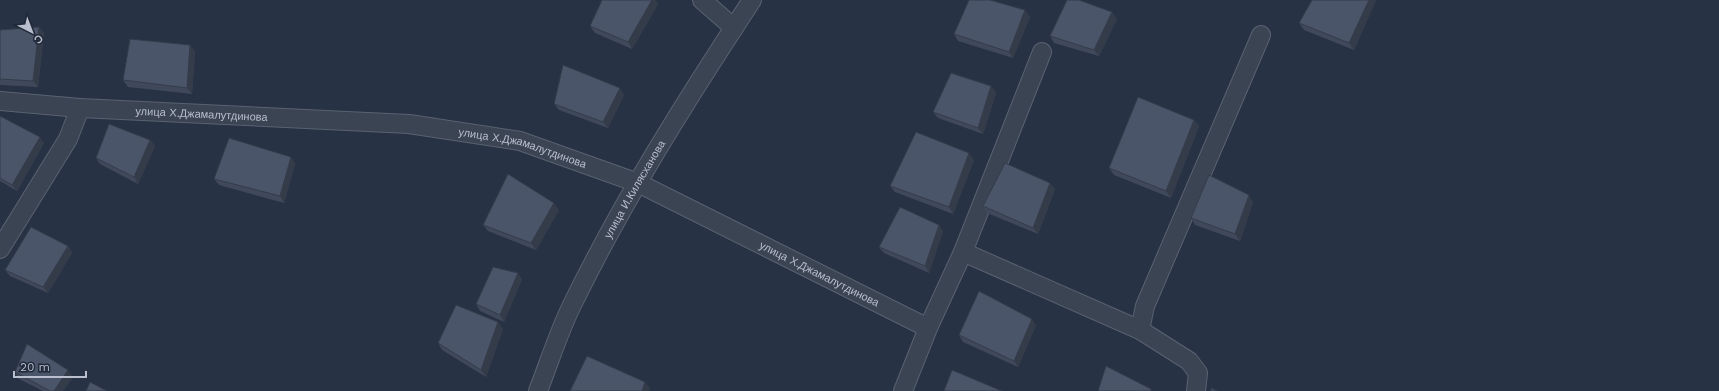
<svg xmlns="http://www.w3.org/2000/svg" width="1719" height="391" viewBox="0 0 1719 391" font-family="'Work Sans',sans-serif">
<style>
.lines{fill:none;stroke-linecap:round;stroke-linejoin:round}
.street-casing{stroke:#5a6271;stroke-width:20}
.street{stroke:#3b4453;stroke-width:18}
.wall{fill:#40495b}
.shaded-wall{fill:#343c4a}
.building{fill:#4b556a;stroke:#343c4a}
.labels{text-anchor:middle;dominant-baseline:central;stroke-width:3.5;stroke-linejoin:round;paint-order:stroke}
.street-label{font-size:11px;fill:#b9bfcd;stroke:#202939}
</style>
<rect width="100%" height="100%" fill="#273244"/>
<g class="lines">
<defs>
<g id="street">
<path d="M702,0L734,28"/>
<path id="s1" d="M0,101L80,108L409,124L520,141L638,183L928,328"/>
<path d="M0,249L68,139L80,108"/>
<path d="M963,252L1140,330L1189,361L1198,373L1196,391"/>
<path d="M1140,330L1145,306L1261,35"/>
<path id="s2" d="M538,391C549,363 558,334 571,307C623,200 687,99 752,0"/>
<path d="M903,391L928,328L963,252L1042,52"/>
</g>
</defs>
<!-- street casing -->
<use href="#street" class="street-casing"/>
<!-- street -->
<use href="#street" class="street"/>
</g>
<!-- wall -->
<g class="wall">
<path d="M1376,0L1354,50L1304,30L1299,23Z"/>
<path d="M658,4L632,49L595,33L590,26Z"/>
<path d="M1030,17L1013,58L958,41L954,34Z"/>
<path d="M1117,19L1099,56L1054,43L1050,36Z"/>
<path d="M39,27L44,33L38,87L0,85V30Z"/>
<path d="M190,45L195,52L192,94L128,87L123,80Z"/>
<path d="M991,86L996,93L983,134L938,118L933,112Z"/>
<path d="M624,95L608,128L559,110L554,104Z"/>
<path d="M0,116L44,143L17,191L0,181Z"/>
<path d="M1194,120L1199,126L1171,198L1114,175L1109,168Z"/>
<path d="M150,140L155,146L138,184L100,164L96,158Z"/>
<path d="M291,157L295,164L284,203L219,185L214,179Z"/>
<path d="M974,160L953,214L895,192L890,186Z"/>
<path d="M1055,189L1038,234L987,213L983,206Z"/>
<path d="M1253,202L1240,241L1195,225L1191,218Z"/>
<path d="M559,210L536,250L488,231L483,225Z"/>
<path d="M943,231L929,273L884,253L879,247Z"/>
<path d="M68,246L72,253L48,293L10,276L5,270Z"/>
<path d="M522,279L504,322L480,311L476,304Z"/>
<path d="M1036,325L1018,367L963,342L959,335Z"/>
<path d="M503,329L486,377L442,350L438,343Z"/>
<path d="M15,372L73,377L63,391H43L19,379Z"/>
</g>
<!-- shaded-wall -->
<g class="shaded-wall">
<path d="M652,0H656L658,4L632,49L628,42Z"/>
<path d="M1369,0H1376L1354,50L1349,43Z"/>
<path d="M1025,10L1030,17L1013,58L1009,52Z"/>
<path d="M1112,12L1117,19L1099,56L1094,50Z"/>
<path d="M39,27L44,33L38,87L33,81Z"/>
<path d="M190,45L195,52L192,94L187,88Z"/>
<path d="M991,86L996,93L983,134L978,128Z"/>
<path d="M620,88L624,95L608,128L603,122Z"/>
<path d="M1194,120L1199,126L1171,198L1166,191Z"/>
<path d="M40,137L44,143L17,191L12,185Z"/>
<path d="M150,140L155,146L138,184L134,177Z"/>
<path d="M969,153L974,160L953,214L949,207Z"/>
<path d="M291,157L295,164L284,203L280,196Z"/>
<path d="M1050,183L1055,189L1038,234L1033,228Z"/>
<path d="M1249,195L1253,202L1240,241L1235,234Z"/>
<path d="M554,203L559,210L536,250L531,243Z"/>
<path d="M939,225L943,231L929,273L925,266Z"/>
<path d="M68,246L72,253L48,293L43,287Z"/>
<path d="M518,273L522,279L504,322L500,315Z"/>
<path d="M1032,319L1036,325L1018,367L1014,361Z"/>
<path d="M498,322L503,329L486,377L481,370Z"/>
<path d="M68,370L73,377L63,391H54Z"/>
<path d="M645,382L650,388L649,391H642Z"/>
</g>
<!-- building -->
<g class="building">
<path d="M602,0H652L628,42L590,26Z"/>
<path d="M969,0H990L1025,10L1009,52L954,34Z"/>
<path d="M1067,0H1079L1112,12L1094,50L1050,36Z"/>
<path d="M1312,0H1369L1349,43L1299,23Z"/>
<path d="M39,27L33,81L0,79V30Z"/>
<path d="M130,39L190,45L187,88L123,80Z"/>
<path d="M563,65L620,88L603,122L554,104Z"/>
<path d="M951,73L991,86L978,128L933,112Z"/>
<path d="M1138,97L1194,120L1166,191L1109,168Z"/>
<path d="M0,116L40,137L12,185L0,178Z"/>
<path d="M109,124L150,140L134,177L96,158Z"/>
<path d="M916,132L969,153L949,207L890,186Z"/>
<path d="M229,138L291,157L280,196L214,179Z"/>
<path d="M1005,163L1050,183L1033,228L983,206Z"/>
<path d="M508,174L554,203L531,243L483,225Z"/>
<path d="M1209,175L1249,195L1235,234L1191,218Z"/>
<path d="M900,207L939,225L925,266L879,247Z"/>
<path d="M31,227L68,246L43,287L5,270Z"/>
<path d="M493,267L518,273L500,315L476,304Z"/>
<path d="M979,291L1032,319L1014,361L959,335Z"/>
<path d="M456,305L498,322L481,370L438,343Z"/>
<path d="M27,344L68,370L54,391H50L15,372Z"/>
<path d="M587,356L645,382L642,391H570Z"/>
<path d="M1106,366L1151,389V391H1098Z"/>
<path d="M952,370L1002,391H944Z"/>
<path d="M90,382L107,391H86Z"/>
<path d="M1211,388L1217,391H1211Z"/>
</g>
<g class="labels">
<!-- street labels -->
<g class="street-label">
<text stroke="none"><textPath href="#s1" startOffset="202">улица Х.Джамалутдинова</textPath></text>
<text stroke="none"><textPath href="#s1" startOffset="526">улица Х.Джамалутдинова</textPath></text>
<text stroke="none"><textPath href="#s2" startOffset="224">улица И.Килясханова</textPath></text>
<text stroke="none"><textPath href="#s1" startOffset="850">улица Х.Джамалутдинова</textPath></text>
</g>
</g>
<!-- north arrow -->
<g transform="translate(32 32) rotate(138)" stroke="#202939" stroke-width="3" paint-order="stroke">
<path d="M0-3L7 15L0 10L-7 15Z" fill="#b9bfcd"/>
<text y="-6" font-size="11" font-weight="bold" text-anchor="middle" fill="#b9bfcd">С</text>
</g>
<!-- scale -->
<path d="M14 371v6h72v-6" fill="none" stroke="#b9bfcd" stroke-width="2"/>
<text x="20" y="371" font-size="12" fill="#b9bfcd" stroke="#202939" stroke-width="3" paint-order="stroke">20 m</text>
</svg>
